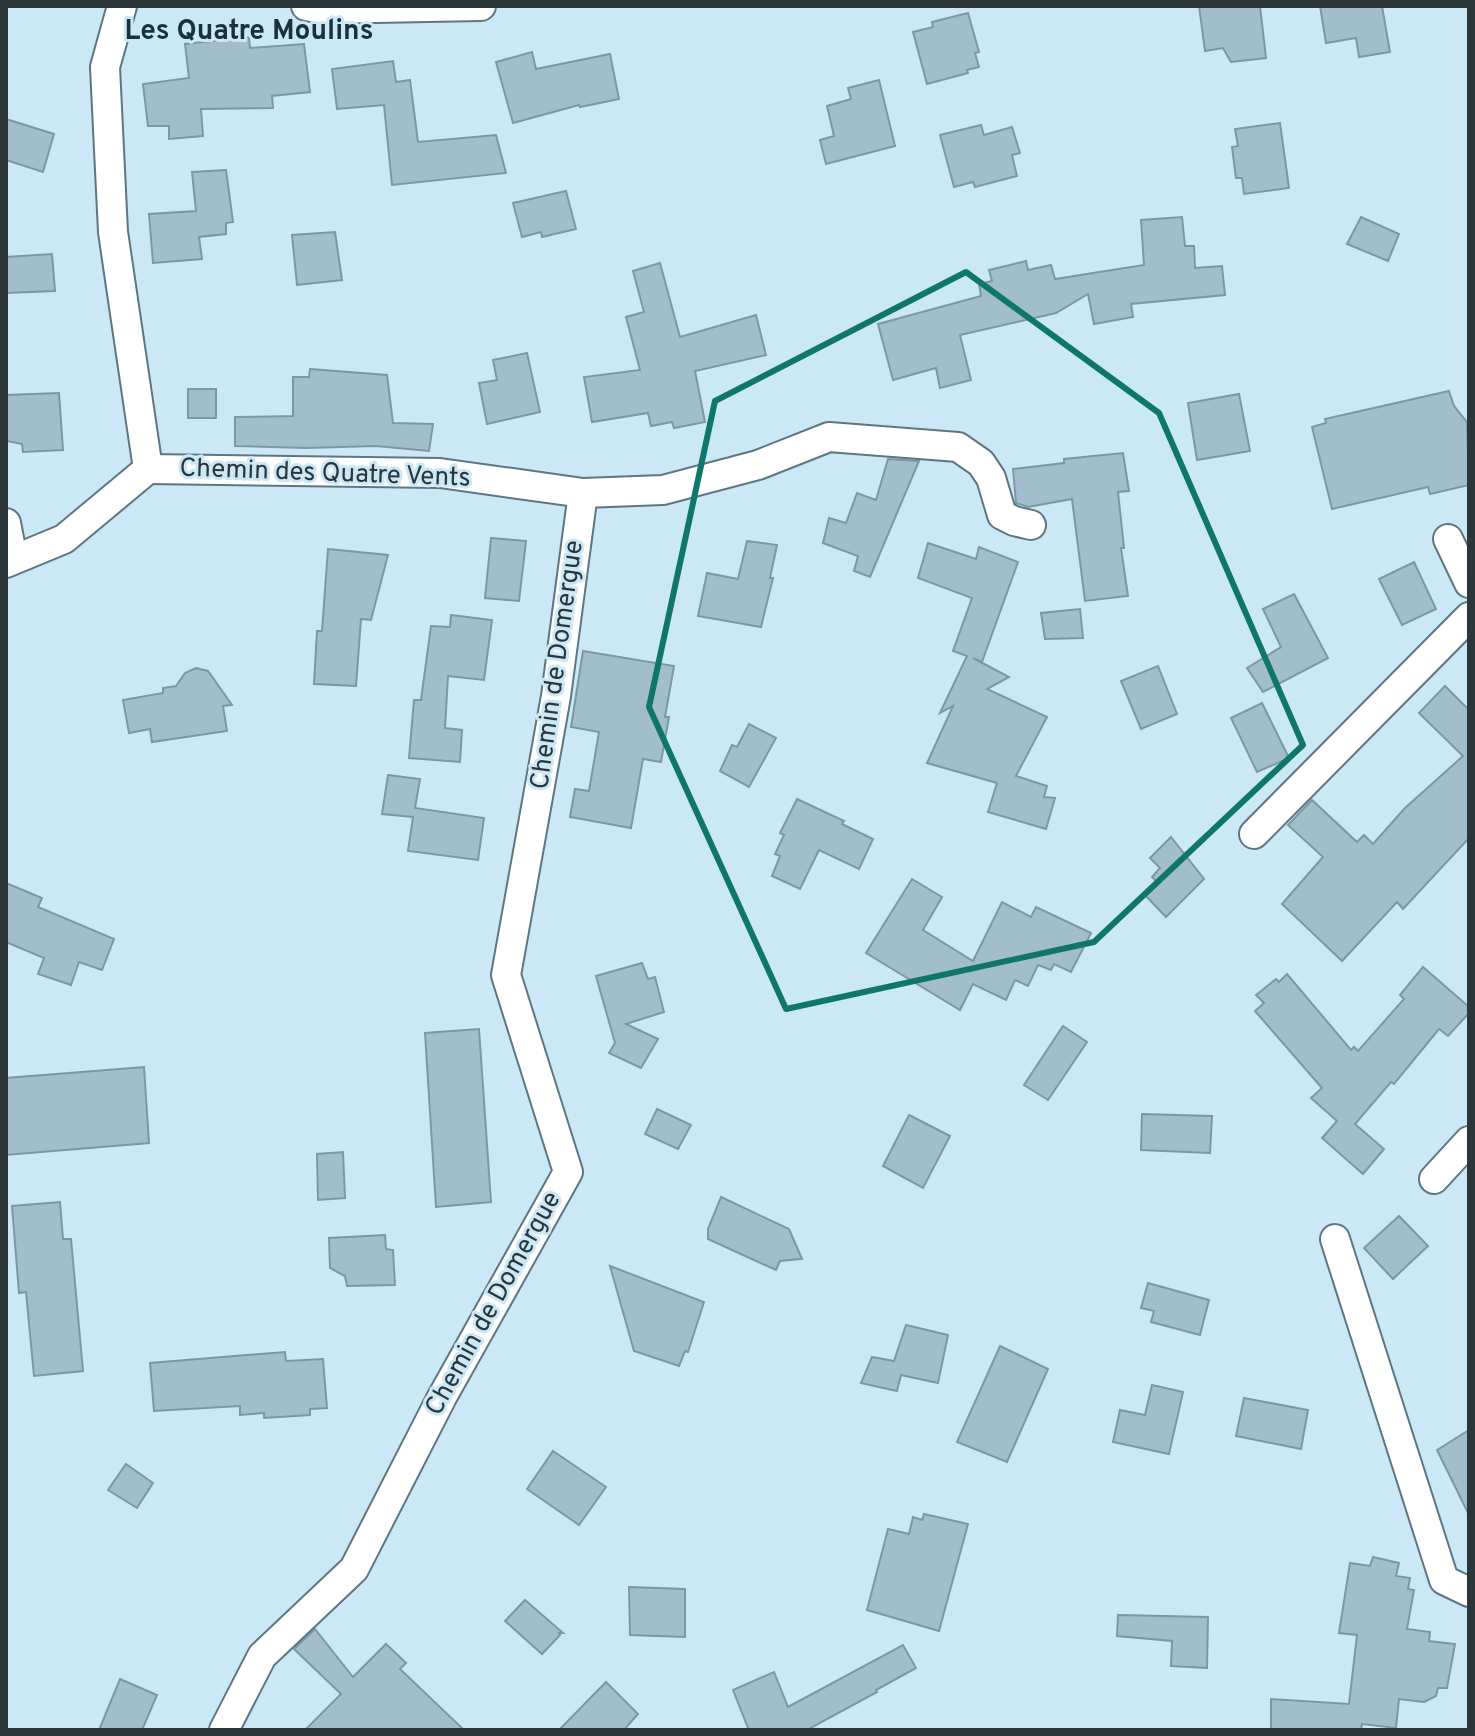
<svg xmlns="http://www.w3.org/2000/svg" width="1475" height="1736" viewBox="0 0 1475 1736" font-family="Overpass,sans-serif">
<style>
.building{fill:#a2becc;stroke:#7d98a5;stroke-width:2}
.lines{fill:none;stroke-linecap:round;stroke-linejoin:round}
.minor-casing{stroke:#5c7682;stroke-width:32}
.minor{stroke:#fff;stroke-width:28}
.marked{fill:none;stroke:#0f766e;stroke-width:6;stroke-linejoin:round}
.labels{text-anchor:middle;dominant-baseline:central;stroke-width:6;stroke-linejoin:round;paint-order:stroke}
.street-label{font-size:26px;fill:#2b363b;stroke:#cbe8f7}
.neighbourhood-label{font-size:28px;font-weight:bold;fill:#19313d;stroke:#cbe8f7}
</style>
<rect width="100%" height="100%" fill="#cbe8f7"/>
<!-- building -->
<g class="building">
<path d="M1199,6H1260L1266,58L1231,62L1223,48L1205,51Z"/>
<path d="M1320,6H1382L1390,52L1359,57L1356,38L1326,43Z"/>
<path d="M968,13L979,52L975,53L979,67L967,70L968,73L927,84L913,32L933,27L932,22Z"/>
<path d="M249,37L250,48L304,44L310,92L272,96L273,108L201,109L203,136L169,139V126H148L143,84L189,78L185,44Z"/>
<path d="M532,52L536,69L610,54L619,99L580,107L579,105L513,123L496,62Z"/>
<path d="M393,61L396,82L410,80L418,142L496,135L506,173L392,185L384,105L337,109L332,69Z"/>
<path d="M879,80L895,146L826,164L820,140L834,136L827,106L851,99L848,88Z"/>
<path d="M6,119L54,134L43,172L6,160Z"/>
<path d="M1280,123L1289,188L1244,194L1242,178H1236L1232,147L1238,146L1235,129Z"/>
<path d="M981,125L984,135L1012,127L1020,153L1012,155L1017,176L975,187L973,182L954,187L940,135Z"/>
<path d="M226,170L233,222L226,223V234L199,237L202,259L153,263L149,214L196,211L192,172Z"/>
<path d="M566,191L576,229L542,237L541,232L522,237L513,203Z"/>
<path d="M1182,217L1185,246H1194L1195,268L1222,266L1225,295L1131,304L1133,317L1094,324L1088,294L1056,313L960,335L971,380L940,388L936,368L893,380L878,324L981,296L979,284L992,281L989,270L1026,261L1028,270L1051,265L1055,279L1144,265L1141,220Z"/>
<path d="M1361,217L1399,234L1388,261L1347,244Z"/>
<path d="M335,232L342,280L297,285L292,235Z"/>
<path d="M52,254L55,291L6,293V257Z"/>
<path d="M660,263L680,337L756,315L766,355L695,371L705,422L674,428L672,422L651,426L648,413L592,422L584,377L640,370L626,317L644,312L633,271Z"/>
<path d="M527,353L540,412L487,424L479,383L497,380L493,360Z"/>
<path d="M310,369L387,375L393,423L433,424L429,451L376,446L306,448L235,446V417L293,416V377H309Z"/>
<rect x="188" y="389" width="28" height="29"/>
<path d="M1449,391L1454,406L1467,422L1469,485L1430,494L1428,487L1332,509L1312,427L1326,423L1325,419Z"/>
<path d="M59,393L63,450L23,452L22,444L7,441L6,395Z"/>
<path d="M1239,394L1250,451L1197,460L1188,403Z"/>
<path d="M1123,453L1129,491L1118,492L1124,548H1121L1128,596L1085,601L1072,499L1028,507L1016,503L1013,469L1064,463V459Z"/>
<path d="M888,459L919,461L870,577L854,571L858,556L823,543L829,518L846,523L857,493L876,500Z"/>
<path d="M491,538L526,541L519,601L485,598Z"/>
<path d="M747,541L777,545L770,578H773L761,627L698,616L707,573L738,579Z"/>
<path d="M928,543L976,559L979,547L1018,562L982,662L973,658L1009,677L987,689L1047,717L1016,776L1047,786L1044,797L1055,798L1046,829L988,812L997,783L927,763L953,706L940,713L967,656L953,651L972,598L918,578Z"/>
<path d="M328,549L388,555L371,620L361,619L356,686L314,684L317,631H322Z"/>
<path d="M1414,562L1436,609L1402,625L1379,579Z"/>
<path d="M1294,594L1328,658L1263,692L1247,668L1281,647L1263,609Z"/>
<path d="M1080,609L1083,638L1045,639L1041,613Z"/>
<path d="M451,615L492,620L484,680L448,676L445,728L462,730L460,762L409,758L414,700H421L431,626L450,627Z"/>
<path d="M583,651L674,666L665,717H669L661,762L643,759L631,828L570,817L575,789L589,791L599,732L571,727Z"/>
<path d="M1158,666L1177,714L1141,729L1121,681Z"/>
<path d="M196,668L208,671L232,705L223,706L227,731L152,742L150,729L129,733L123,700L163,693V688L176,686L185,673Z"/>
<path d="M1445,686L1469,710V838L1403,909L1397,902L1342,961L1282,904L1323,857L1288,825L1312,800L1357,842L1364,835L1373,844L1405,808L1463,756L1419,713Z"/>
<path d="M1262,703L1289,758L1257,772L1231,718Z"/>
<path d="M749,724L776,738L749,787L720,771L732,745L737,747Z"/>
<path d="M388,775L420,779L415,808L484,818L478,860L408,851L413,817L382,814Z"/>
<path d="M797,799L844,821L842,824L873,839L859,869L819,850L800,889L772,876L780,856L775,854L784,835L780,833Z"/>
<path d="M1171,837L1204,879L1166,917L1145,895L1158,883L1152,877L1160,868L1150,858Z"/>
<path d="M912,879L942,897L923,930L973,961L1002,902L1031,917L1036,907L1091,933L1071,972L1054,964L1051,970L1038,965L1028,986L1015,980L1006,1000L973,984L960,1010L866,953Z"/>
<path d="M6,883L42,898L38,907L114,939L102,970L79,962L71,985L38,974L44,958L6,942Z"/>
<path d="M642,963L648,979L655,977L664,1012L626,1024L658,1039L641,1068L609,1053L615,1043L596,976Z"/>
<path d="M1423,967L1469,1007V1013L1448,1036L1439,1029L1394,1084L1391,1082L1355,1124L1384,1149L1363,1174L1322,1138L1337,1121L1311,1098L1322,1088L1255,1011L1264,1003L1256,995L1276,979L1279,982L1287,974L1351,1050L1354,1047L1358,1051L1404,999L1400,995Z"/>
<path d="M1063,1026L1087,1042L1048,1100L1024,1085Z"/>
<path d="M479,1029L491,1202L436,1207L425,1033Z"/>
<path d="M144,1067L149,1143L6,1155V1078Z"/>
<path d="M657,1109L691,1125L678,1149L645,1134Z"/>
<path d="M1142,1114L1212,1116L1210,1153L1141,1150Z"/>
<path d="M909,1115L950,1136L923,1188L883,1166Z"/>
<path d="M343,1152L345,1198L318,1200L317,1154Z"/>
<path d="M721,1197L789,1229L802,1259L780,1261L776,1270L708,1239V1229Z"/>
<path d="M60,1202L63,1239H71L83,1371L34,1376L26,1292L19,1293L12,1206Z"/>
<path d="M1399,1216L1428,1246L1393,1279L1364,1248Z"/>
<path d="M385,1235L386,1249L393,1250L395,1285L347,1286L345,1276L330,1268L329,1238Z"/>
<path d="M610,1266L704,1302L688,1352L685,1351L679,1366L634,1351Z"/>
<path d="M1148,1283L1209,1300L1200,1335L1151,1322L1154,1311L1141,1308Z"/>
<path d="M906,1325L948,1335L938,1383L901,1375L897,1391L861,1383L872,1357L894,1361Z"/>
<path d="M1000,1346L1048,1369L1007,1462L957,1442Z"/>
<path d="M285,1352L286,1361L323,1359L327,1408L310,1409V1415L264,1418V1413L240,1415V1406L154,1411L150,1363Z"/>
<path d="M1152,1385L1183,1392L1169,1454L1113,1442L1120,1410L1145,1415Z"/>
<path d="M1244,1398L1308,1410L1301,1449L1236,1436Z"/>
<path d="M1469,1430V1515L1437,1450Z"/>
<path d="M553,1451L606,1487L579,1525L527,1489Z"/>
<path d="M126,1464L153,1483L137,1508L108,1490Z"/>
<path d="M924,1514L968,1524L939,1631L867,1610L888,1529L909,1534L913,1517L922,1520Z"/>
<path d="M1373,1557L1399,1563L1396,1576L1410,1578L1408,1589L1414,1590L1407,1629L1430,1632L1429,1641L1455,1644L1447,1688H1438L1436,1696L1424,1702L1399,1699L1396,1728L1362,1724L1361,1730H1271V1699L1349,1704L1357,1635L1339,1633L1350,1563L1370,1566Z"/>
<path d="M629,1587L685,1589V1637L630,1635Z"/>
<path d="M525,1600L563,1633H559L560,1635L542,1654L505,1621Z"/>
<path d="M1118,1615L1208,1617L1207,1668L1171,1666L1172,1641L1117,1636Z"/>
<path d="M315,1629L353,1677L386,1644L406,1663L400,1669L464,1730H305L341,1694L294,1649Z"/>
<path d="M903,1645L916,1668L876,1690L877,1692L807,1730H745L748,1728L733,1690L774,1672L788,1707Z"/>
<path d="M120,1679L157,1695L142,1730H99Z"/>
<path d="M606,1682L638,1714L624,1730H559Z"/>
</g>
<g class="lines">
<defs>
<g id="minor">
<path d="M122,6L105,67L113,232L148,469"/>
<path d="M306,6L322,9L481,6"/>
<path d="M148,469L440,473L583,493L663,490L758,465L829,437L958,447L981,463L991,478L1002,515L1014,521L1031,525"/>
<path d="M6,523L13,559"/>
<path d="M1448,539L1469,583"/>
<path d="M6,563L64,539L148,469"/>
<path d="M1254,834L1469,617"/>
<path d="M1434,1179L1469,1141"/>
<path d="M1335,1239L1444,1580L1469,1592"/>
<path d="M224,1730L262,1656L354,1569L442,1397L568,1172L506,975L556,696L583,493"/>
</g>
</defs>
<!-- minor casing -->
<use href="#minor" class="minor-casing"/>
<!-- minor -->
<use href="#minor" class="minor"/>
</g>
<!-- marked area -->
<path class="marked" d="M966,272L1159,413L1303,745L1094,942L786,1009L649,707L715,401Z"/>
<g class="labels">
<!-- street labels -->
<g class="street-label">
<text transform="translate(325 474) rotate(2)">Chemin des Quatre Vents</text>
<text transform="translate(558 665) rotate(-82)">Chemin de Domergue</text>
<text transform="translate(494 1304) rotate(-61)">Chemin de Domergue</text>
</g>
<!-- neighbourhood labels -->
<g class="neighbourhood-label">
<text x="249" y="32">Les Quatre Moulins</text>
</g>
</g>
<!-- border -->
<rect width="1475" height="1736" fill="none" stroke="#2b363b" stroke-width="16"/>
</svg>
